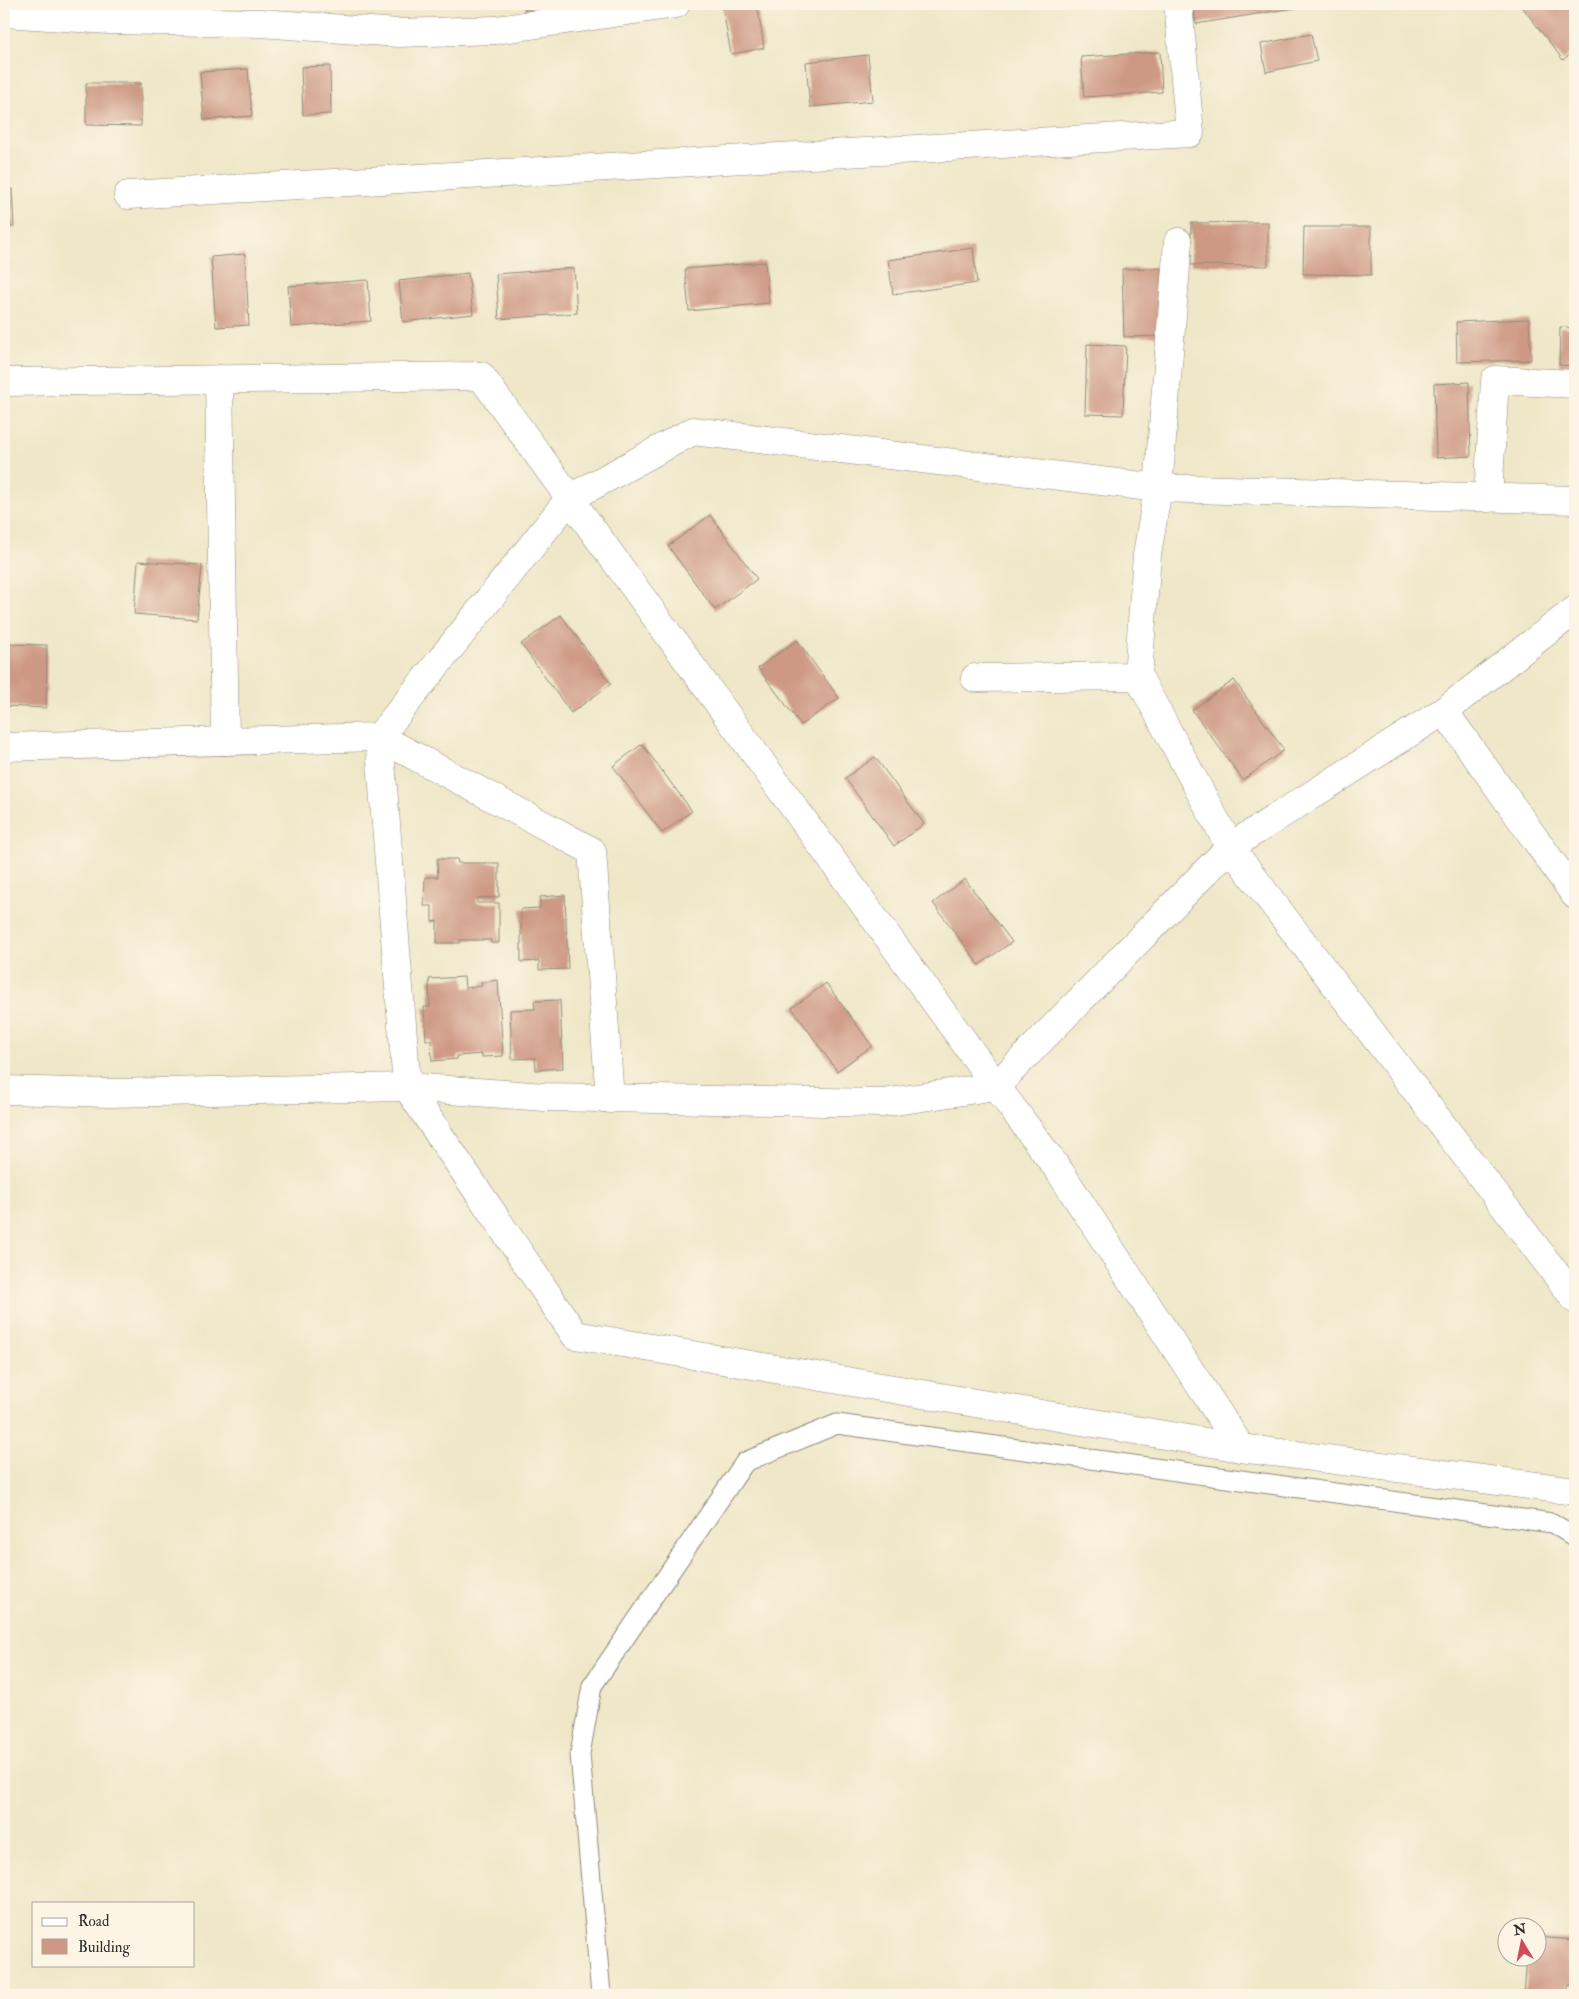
<svg xmlns="http://www.w3.org/2000/svg" width="1579" height="1999" viewBox="0 0 1579 1999" font-family="'IM FELL Double Pica',serif">
<style>
.building{fill:#cd9984}
.lines{fill:none;stroke-linecap:round;stroke-linejoin:round}
.service-casing{stroke:#8d897a;stroke-width:21}
.minor-casing{stroke:#8d897a;stroke-width:29}
.service{stroke:#fff;stroke-width:19}
.minor{stroke:#fff;stroke-width:28}
</style>
<rect width="100%" height="100%" fill="#fcf5e5"/>
<filter id="ink" filterUnits="userSpaceOnUse"><feTurbulence type="fractalNoise" baseFrequency=".02" numOctaves="2"/><feDisplacementMap in="SourceGraphic" scale="10" xChannelSelector="R" yChannelSelector="G"/><feConvolveMatrix kernelMatrix="1 2 1 2 8 2 1 2 1" color-interpolation-filters="sRGB"/></filter>
<filter id="wash" filterUnits="userSpaceOnUse"><feTurbulence type="fractalNoise" baseFrequency=".0096" numOctaves="4" result="noise"/><feDisplacementMap in="SourceGraphic" scale="20" xChannelSelector="R" yChannelSelector="G"/><feGaussianBlur stdDeviation="1.12" result="paint"/><feColorMatrix in="noise" values="0 0 0 0 0 0 0 0 0 0 0 0 0 0 0 0 0 1.4 0 .05"/><feComposite in="paint" operator="in"/></filter>
<g filter="url(#wash)">
<rect width="100%" height="100%" fill="#efe7c8"/>
<g id="blocks">
<!-- building -->
<g class="building">
<path d="M525,4H568L569,7L525,11Z"/>
<path d="M722,4H757L764,48L731,54Z"/>
<path d="M1193,4H1292L1293,8L1196,24Z"/>
<path d="M1520,4H1573L1575,7V50L1563,60Z"/>
<path d="M1311,34L1317,61L1266,72L1261,44Z"/>
<path d="M1160,52L1162,92L1084,97L1081,57Z"/>
<path d="M868,55L873,101L810,107L806,62Z"/>
<path d="M330,66L331,114L303,115L301,67Z"/>
<path d="M248,69L252,116L204,120L200,72Z"/>
<path d="M86,83H141V126L86,125Z"/>
<path d="M4,189H12L14,227H4Z"/>
<path d="M1268,222V266L1191,265V223Z"/>
<path d="M1304,227H1371V275L1303,274Z"/>
<path d="M973,248L977,283L893,294L888,260Z"/>
<path d="M245,254L249,325L216,327L211,257Z"/>
<path d="M765,262L769,303L689,311L685,269Z"/>
<path d="M574,268L577,313L499,319L496,274Z"/>
<path d="M1161,268L1163,336L1124,337L1122,269Z"/>
<path d="M468,273L473,314L403,322L399,281Z"/>
<path d="M368,280L371,321L291,327L288,286Z"/>
<path d="M1529,319L1531,360L1457,362L1456,322Z"/>
<path d="M1560,327L1575,328V366L1559,365Z"/>
<path d="M1087,344L1126,346L1123,415L1085,414Z"/>
<path d="M1469,382L1471,456L1436,458L1434,384Z"/>
<path d="M710,515L757,579L715,610L668,546Z"/>
<path d="M138,561L202,565L197,619L134,614Z"/>
<path d="M561,615L611,684L571,713L521,644Z"/>
<path d="M797,640L839,698L801,725L758,668Z"/>
<path d="M4,644L47,645L46,708L4,706Z"/>
<path d="M1234,680L1284,750L1243,780L1192,710Z"/>
<path d="M642,744L692,811L662,833L613,766Z"/>
<path d="M875,757L924,824L894,846L845,778Z"/>
<path d="M437,859H457L458,863H499V897L477,898V903H499V943H491V940H460V943H437V921L432,922V906H424L425,877H438Z"/>
<path d="M965,879L1012,942L979,965L933,903Z"/>
<path d="M565,895L568,969L539,970V961L521,962V909L540,908V897Z"/>
<path d="M464,977L465,988L482,986L481,982L498,980L503,1056L482,1057V1054L457,1056V1059L432,1061L431,1040H426L424,1007H430L429,979Z"/>
<path d="M826,983L872,1046L837,1071L792,1008Z"/>
<path d="M560,1000L563,1068L536,1070L535,1058L512,1059L510,1010L535,1009L534,1001Z"/>
<path d="M1536,1937L1575,1940V1986L1568,1985V1995H1524L1527,1956H1536Z"/>
</g>
</g>
</g>
<g filter="url(#ink)">
<use href="#blocks" fill-opacity="0" stroke="#8d897a" stroke-width="1"/>
<g class="lines">
<defs>
<path id="service" d="M601,1995L580,1754L592,1686L745,1462L837,1424L1552,1523L1575,1537"/>
<g id="minor">
<path d="M4,13L109,20L261,23L398,33L496,30L676,4"/>
<path d="M128,195L1190,133L1178,4"/>
<path d="M219,379L225,741"/>
<path d="M4,382L481,376L996,1086L1060,1172L1241,1448"/>
<path d="M1488,498L1495,380L1575,384"/>
<path d="M1575,500L1158,488L693,431L570,498L379,737L407,1087L575,1335L1241,1448L1575,1491"/>
<path d="M1138,676L1230,847L1575,1299"/>
<path d="M975,678L1138,676L1147,555L1158,488L1178,242"/>
<path d="M1444,711L1575,895"/>
<path d="M4,747L379,737L592,851L610,1099"/>
<path d="M4,1090L109,1093L407,1087L545,1097L883,1103L996,1086L1230,847L1444,711L1575,610"/>
</g>
</defs>
<!-- service casing -->
<use href="#service" class="service-casing"/>
<!-- minor casing -->
<use href="#minor" class="minor-casing"/>
<!-- service -->
<use href="#service" class="service"/>
<!-- minor -->
<use href="#minor" class="minor"/>
</g>
</g>
<!-- margin -->
<rect width="1579" height="1999" fill="none" stroke="#fcf5e5" stroke-width="20"/>
<!-- legend -->
<rect x="32" y="1902" width="162" height="65" fill="#fcf5e5" stroke="#a8a49b"/>
<rect x="42" y="1918" width="25" height="8" fill="#ffffff" stroke="#a8a49b"/>
<text x="78" y="1926" font-size="15" fill="#2b2b2b">Road</text>
<rect x="42" y="1939" width="25" height="15" fill="#cd9984" stroke="#a8a49b"/>
<text x="78" y="1952" font-size="15" fill="#2b2b2b">Building</text>
<!-- north arrow -->
<g transform="translate(1522 1942) rotate(350)"><circle r="24" fill="#fcf5e5" stroke="#a8a49b"/>
<path d="M0-4L9 19L0 12L-9 19Z" fill="#d1495b"/>
<text y="-8" font-size="14" font-weight="bold" text-anchor="middle" fill="#2b2b2b">N</text>
</g>
</svg>
